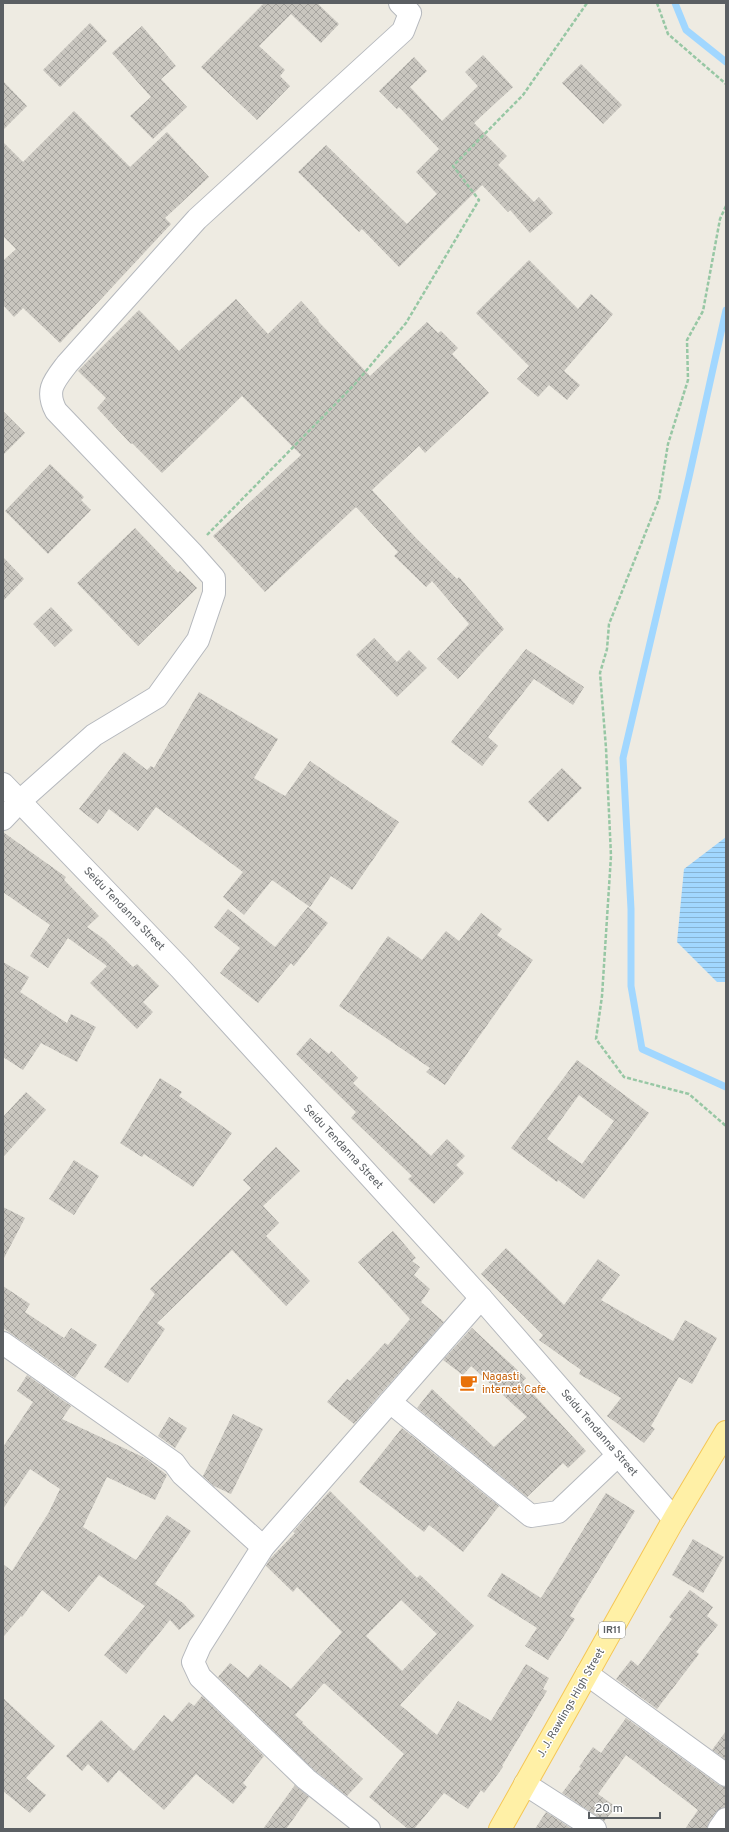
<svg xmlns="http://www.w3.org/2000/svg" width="729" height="1832" viewBox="0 0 729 1832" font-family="Overpass,sans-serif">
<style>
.water{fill:url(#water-rules)}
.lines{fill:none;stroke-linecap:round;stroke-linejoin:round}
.stream{stroke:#a1d7ff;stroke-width:7}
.building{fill:url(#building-cross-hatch);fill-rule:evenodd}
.street-casing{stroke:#b5b8bd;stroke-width:24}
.primary-casing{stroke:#f5c654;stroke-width:24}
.path{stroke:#97c7a4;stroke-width:2.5;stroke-dasharray:4 2;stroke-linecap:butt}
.street{stroke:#fff;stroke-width:22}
.primary{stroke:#fff0a6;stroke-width:22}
.labels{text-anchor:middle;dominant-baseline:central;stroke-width:3;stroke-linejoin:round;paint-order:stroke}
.shield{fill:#fff;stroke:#8c8f92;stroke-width:1}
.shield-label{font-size:10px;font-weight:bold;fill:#5b5f63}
.street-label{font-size:11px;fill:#5b5f63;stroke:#fff}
.food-label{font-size:11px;fill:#c56008;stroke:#fff;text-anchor:start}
</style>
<defs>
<pattern id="water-rules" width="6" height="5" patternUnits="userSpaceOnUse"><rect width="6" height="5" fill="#a1d7ff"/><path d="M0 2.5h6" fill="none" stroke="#86b2d2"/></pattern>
<pattern id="building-cross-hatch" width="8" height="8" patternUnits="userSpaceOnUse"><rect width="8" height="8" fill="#c9c6bf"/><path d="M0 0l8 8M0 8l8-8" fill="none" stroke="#a6a49f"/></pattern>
</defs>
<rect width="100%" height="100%" fill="#eeebe2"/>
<!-- water -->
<path class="water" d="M726,837V982H717L677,942L684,869Z"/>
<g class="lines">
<!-- stream -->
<g class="stream">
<path d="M675,3L686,30L726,62"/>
<path d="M726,310L689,477L623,758L631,909V986L642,1049L726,1087"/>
</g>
</g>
<!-- building -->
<g class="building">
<path d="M264,3H317L339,24L321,43L291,14L259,46L285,70L280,76L290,86L257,120L201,67Z"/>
<path d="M90,23L107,41L60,87L43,70Z"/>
<path d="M142,26L176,66L161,79L187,107L153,139L130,116L151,97L112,53Z"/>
<path d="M483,55L513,87L474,123L507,156L498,165L534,202L539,197L553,213L530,233L510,210L508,212L482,185L399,267L362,229L359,232L298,172L326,145L407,224L437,194L416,172L439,149L399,107L397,109L379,91L414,57L427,71L410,87L442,121L478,86L465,72Z"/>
<path d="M581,64L622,105L603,124L562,83Z"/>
<path d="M3,81L27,106L3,130Z"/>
<path d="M74,111L130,167L167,132L209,177L165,218L171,224L60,343L23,308L14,317L3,305V261L16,249L3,236V142L23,162Z"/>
<path d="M529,260L578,309L591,294L613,314L564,371L580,385L567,400L549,385L538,397L517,379L529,366L476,313Z"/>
<path d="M236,299L268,334L301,301L319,320L318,321L370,376L427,322L438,333L441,331L458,348L452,354L489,393L425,453L419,446L372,490L416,538L457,579L459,577L504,629L458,679L437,659L469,624L432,581L426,587L394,556L398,552L356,507L265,592L213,536L301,455L242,396L162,473L132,443L131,444L97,408L106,398L78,371L139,310L179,351Z"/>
<path d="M3,411L25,433L3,455Z"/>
<path d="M50,464L84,497L81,500L91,510L48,554L5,511Z"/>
<path d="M135,528L178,573L180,571L197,588L138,646L77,583Z"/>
<path d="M3,557L24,579L3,601Z"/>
<path d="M51,607L73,630L55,647L33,624Z"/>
<path d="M374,638L397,662L409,650L427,668L397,697L356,655Z"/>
<path d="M526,649L584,687L573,705L534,679L488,737L498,746L482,766L451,742Z"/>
<path d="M199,692L278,739L254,778L285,796L310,761L399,822L352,890L331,876L310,907L272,880L244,915L223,897L243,872L156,807L138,831L109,809L98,824L79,809L124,752L147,770L151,766L154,768Z"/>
<path d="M562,768L582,788L548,822L528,802Z"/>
<path d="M3,832L66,877L64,880L99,916L87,927L104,939L133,967L137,964L159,986L143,1002L153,1012L137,1029L90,983L107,966L68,938L48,968L30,956L50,925L3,892Z"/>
<path d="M308,907L328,923L294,966L291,963L258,1003L220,973L240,948L214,927L228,909L275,947Z"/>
<path d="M481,913L502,929L497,935L533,960L445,1085L426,1072L430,1068L339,1006L388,936L422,960L446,931L459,941Z"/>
<path d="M3,962L29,977L20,992L67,1023L71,1014L96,1027L77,1062L41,1043L23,1070L3,1057Z"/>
<path d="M310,1038L329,1054L331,1051L358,1078L353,1083L431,1156L447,1139L465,1156L456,1165L464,1173L434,1204L408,1179L412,1176L351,1118L356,1112L296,1054Z"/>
<path d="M577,1060L649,1113L584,1199L558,1180L557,1182L511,1148ZM579,1095L614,1121L582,1164L547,1139Z"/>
<path d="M160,1078L182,1092L179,1096L232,1133L193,1187L144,1154L142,1157L120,1143Z"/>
<path d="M26,1092L46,1110L3,1157V1117Z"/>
<path d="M276,1147L300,1171L263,1206L279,1223L266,1236L310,1281L286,1306L232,1250L157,1323L165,1329L128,1383L104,1367L155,1294L150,1289L251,1188L243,1180Z"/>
<path d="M74,1160L99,1176L74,1215L49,1199Z"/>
<path d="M3,1207L25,1218L3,1260Z"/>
<path d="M393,1231L416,1258L412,1261L420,1267L414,1275L430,1289L421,1302L444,1322L354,1424L327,1402L347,1379L350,1381L385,1343L388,1345L410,1319L358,1262Z"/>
<path d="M506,1248L564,1305L598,1259L620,1275L601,1300L673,1341L685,1320L717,1338L692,1384L679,1377L651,1426L655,1429L644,1443L607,1416L621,1398L579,1374L581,1370L539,1340L543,1335L481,1274Z"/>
<path d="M3,1286L30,1304L25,1312L64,1338L71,1328L97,1345L75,1378L3,1328Z"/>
<path d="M472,1328L526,1378L522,1382L586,1451L568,1468L563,1463L527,1497L417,1408L432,1389L494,1447L527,1417L471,1366L463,1375L443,1360Z"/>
<path d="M27,1375L71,1406L62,1419L145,1458L167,1475L155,1500L107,1477L83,1527L136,1560L167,1515L191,1531L155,1584L183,1603L195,1616L179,1630L170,1620L126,1674L104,1655L145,1606L99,1575L69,1612L42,1590L22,1617L21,1616L3,1637V1564L12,1571L49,1512L60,1489L30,1469L3,1509V1447L33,1402L17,1391Z"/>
<path d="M233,1414L263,1429L231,1494L214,1486L203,1476Z"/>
<path d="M169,1417L187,1428L175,1448L158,1436Z"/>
<path d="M402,1428L499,1506L463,1552L429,1525L424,1532L359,1482Z"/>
<path d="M330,1491L417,1578L420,1575L474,1626L400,1705L437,1735L458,1701L491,1721L526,1664L549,1678L543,1689L547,1691L502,1766L503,1767L484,1793L481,1790L468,1809L444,1793L414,1829H408L369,1797L404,1754L324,1683L295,1715L303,1722L302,1723L363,1779L347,1796L314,1770L218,1677L230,1663L248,1678L260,1664L291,1689L342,1632L297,1587L293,1592L266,1566L270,1559L295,1533L293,1532ZM401,1600L437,1634L402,1671L366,1636Z"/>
<path d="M606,1493L635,1511L570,1616L575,1619L548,1660L525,1646L537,1628L487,1596L502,1573L541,1598Z"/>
<path d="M693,1539L724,1557L703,1593L672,1575Z"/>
<path d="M690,1590L713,1607L707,1616L718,1625L696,1652L699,1654L657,1709L616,1679L631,1660L638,1666L672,1619L669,1617Z"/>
<path d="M202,1696L264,1756L243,1783L247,1787L233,1804L196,1774L164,1810L119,1770L108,1783L88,1764L82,1771L66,1756L101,1720L134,1751L164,1715L172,1722L189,1702L194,1706Z"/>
<path d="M3,1698L55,1746L26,1778L46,1795L30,1813L3,1791Z"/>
<path d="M626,1718L719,1785L726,1787V1806L716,1812L709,1822L707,1829H685L698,1810L626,1755L598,1794L616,1807L604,1821L562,1793L581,1768L579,1767L593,1747L601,1753Z"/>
<path d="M726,1731V1760L712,1750Z"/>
<path d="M295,1785L309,1797L286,1829H263Z"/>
<path d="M546,1812L572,1829H535Z"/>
</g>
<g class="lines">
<defs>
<g id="street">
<path d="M3,784L180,968L481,1298L674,1519"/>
<path d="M3,819L20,801L94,735L157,697L198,640L214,593V578L191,552L56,411C45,390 54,381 67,364L197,219L403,31L410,13L400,3"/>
<path d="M3,1343L174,1463L182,1474L263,1547"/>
<path d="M390,1402L531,1516L558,1512L618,1455"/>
<path d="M587,1674L726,1775"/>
<path d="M525,1784L595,1829"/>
<path d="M369,1829L306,1779L200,1677L193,1662L200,1646L263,1547L481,1298"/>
<path d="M719,1829L726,1819"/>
</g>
<path id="primary" d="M500,1829L674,1519L726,1432"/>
</defs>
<!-- street casing -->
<use href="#street" class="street-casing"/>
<!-- primary casing -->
<use href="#primary" class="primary-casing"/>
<!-- path -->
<g class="path">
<path d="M657,3L668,34L726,84"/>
<path d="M726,206L720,219L703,311L687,340L688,380L668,444L659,499L609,624L607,649L600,673L606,748L611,856L602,996L596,1039L624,1077L689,1094L726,1126"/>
<path d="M207,535L355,384L406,323L479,200L453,166L523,95L587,3"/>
</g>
<!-- street -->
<use href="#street" class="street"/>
<!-- primary -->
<use href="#primary" class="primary"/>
</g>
<!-- icons -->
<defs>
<symbol id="cafe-bare" viewBox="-9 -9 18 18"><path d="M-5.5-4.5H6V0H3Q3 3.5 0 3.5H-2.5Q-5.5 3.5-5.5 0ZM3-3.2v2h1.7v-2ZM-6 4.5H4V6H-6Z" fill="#e8710a" stroke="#fff" stroke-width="2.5" paint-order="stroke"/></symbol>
</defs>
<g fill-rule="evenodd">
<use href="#cafe-bare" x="456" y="1370" width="25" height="25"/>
</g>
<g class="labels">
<!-- shield labels -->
<rect class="shield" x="599" y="1622" width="26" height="16" rx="3"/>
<g class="shield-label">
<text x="612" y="1630">IR11</text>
</g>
<!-- street labels -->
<g class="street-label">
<text transform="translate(124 909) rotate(46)">Seidu Tendanna Street</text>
<text transform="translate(343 1147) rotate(47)">Seidu Tendanna Street</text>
<text transform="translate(599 1433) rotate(49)">Seidu Tendanna Street</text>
<text transform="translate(571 1703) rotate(-60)">J. J. Rawlings High Street</text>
</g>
<!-- food labels -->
<g class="food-label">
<text x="482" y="1377">Nagasti<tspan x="482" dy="13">internet Cafe</tspan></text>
</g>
</g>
<!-- border -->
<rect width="729" height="1832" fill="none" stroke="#5b5f63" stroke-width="8"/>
<!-- scale -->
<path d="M589 1812v6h71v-6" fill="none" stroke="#5b5f63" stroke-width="2"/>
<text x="595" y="1812" font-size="12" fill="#5b5f63" stroke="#ffffff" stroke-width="3" paint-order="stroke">20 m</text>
</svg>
